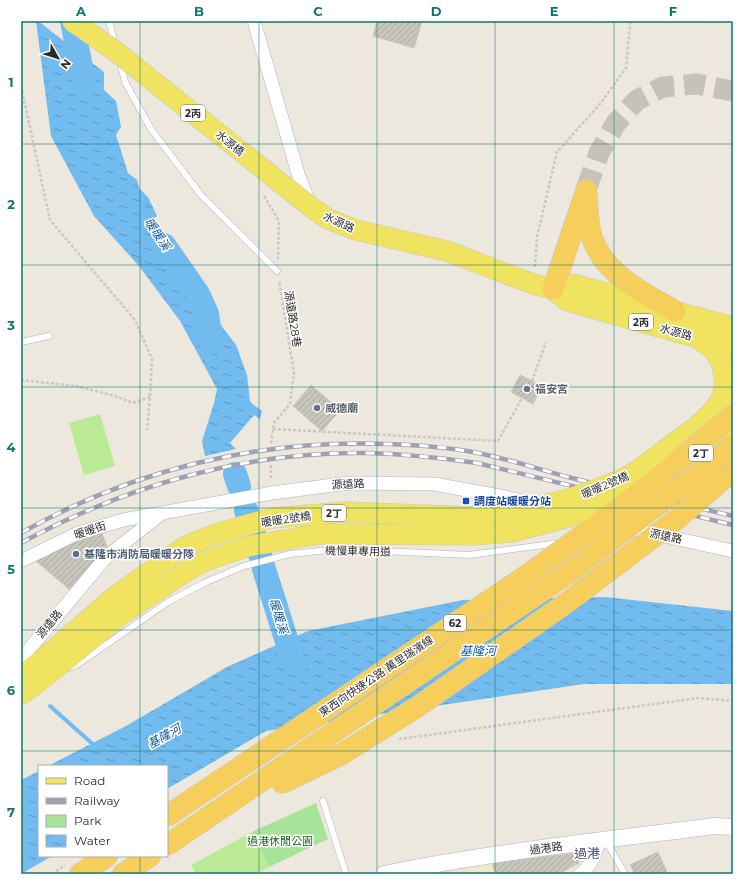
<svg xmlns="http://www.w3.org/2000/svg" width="754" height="895" viewBox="0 0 754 895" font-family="Montserrat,'Noto Sans TC',sans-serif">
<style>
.education{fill:#eee8cd}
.park{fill:#a8e39a}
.pitch{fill:#baea96}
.water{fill:url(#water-ripples)}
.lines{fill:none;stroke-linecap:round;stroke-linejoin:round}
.stream{stroke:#71bbee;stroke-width:4}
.river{stroke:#71bbee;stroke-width:24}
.building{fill:url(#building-hatch);stroke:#c8c5b7}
.trunk-tunnel{stroke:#c6c2b9;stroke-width:21;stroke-dasharray:21 10;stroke-linecap:butt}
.service-casing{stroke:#b1b1bf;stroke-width:7}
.minor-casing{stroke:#b1b1bf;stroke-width:14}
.tertiary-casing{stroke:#b1b1bf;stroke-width:17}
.primary-casing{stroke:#c8c8c8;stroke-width:21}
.trunk-casing{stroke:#c8c8c8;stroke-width:22}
.path{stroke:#c8c8c8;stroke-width:2.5;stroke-dasharray:3 2;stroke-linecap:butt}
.service{stroke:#fff;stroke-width:6}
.minor{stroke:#fff;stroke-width:13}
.tertiary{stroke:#fff;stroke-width:16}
.primary{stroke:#f0e35f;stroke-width:20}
.trunk{stroke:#f6ce5c;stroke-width:21}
.rail-casing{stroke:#a0a0b5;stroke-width:4.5}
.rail{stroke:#fff;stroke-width:3;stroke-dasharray:9;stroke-linecap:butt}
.primary-bridge-casing{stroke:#c8c8c8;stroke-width:21;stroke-linecap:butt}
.trunk-bridge-casing{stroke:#c8c8c8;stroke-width:22;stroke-linecap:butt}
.primary-bridge{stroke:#f0e35f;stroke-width:20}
.trunk-bridge{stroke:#f6ce5c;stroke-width:21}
.grid{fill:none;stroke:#0f766e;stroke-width:1;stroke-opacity:0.55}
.worship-dot{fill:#6b7280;stroke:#fff;stroke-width:1.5}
.transit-dot{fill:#1a4fb4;stroke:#fff;stroke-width:1.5}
.service-dot{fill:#5c6f8a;stroke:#fff;stroke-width:1.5}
.labels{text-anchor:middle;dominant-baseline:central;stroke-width:3;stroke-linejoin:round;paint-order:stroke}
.shield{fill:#fff;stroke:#6b6b6b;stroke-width:1}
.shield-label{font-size:10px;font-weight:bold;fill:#2b2b2b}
.street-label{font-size:11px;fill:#2b2b2b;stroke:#fff}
.worship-label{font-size:11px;font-weight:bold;fill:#5b616d;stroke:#fff;text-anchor:start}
.transit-label{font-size:11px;font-weight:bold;fill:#164399;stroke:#fff;text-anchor:start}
.service-label{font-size:11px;font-weight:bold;fill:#4e5e75;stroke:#fff;text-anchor:start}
.park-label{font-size:11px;fill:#1f681b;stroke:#fff}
.water-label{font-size:12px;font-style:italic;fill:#0e569c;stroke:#fff}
.quarter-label{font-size:13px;fill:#4b4d7c;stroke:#fff}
.neatline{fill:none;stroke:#0f766e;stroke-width:1.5}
.grid-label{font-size:13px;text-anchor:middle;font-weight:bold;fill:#0f766e}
</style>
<defs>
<pattern id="water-ripples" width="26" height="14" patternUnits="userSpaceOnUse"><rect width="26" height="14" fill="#71bbee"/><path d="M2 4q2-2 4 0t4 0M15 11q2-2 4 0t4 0" fill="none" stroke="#5d98c1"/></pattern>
<pattern id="building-hatch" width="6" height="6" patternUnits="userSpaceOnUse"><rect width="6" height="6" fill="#c8c5bd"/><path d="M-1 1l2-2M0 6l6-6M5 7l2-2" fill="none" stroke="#aca9a3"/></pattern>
</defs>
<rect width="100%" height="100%" fill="#ede8dd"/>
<!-- education -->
<path class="education" d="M492,863L496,874H429Z"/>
<!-- park -->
<path class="park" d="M316,803L328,839L269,867L252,832Z"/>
<!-- pitch -->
<g class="pitch">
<path d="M100,414L115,466L84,475L69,423Z"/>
<path d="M252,832L269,867L256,874H196L191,865Z"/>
</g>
<!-- water -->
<g class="water">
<path d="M36,21H38L104,72V90L116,101L121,127L116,135L128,173L137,180L139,188L148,197L157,216L152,220L204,309L213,313L218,317L220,324L236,345L247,375L250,402L262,411L260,419L254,415L230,443L236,449L205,456L202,441L214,403L217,389L180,321L139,266L94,216L51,136Z"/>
<path d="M605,597L733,611V684H584L266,731L167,789V766H48L126,726L227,667L308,631L463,600Z"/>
<path d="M39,771V856H52L21,874V780Z"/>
</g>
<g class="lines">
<!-- stream -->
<path class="stream" d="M50,706L96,747"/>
<!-- river -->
<g class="river">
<path d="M72,21L84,83"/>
<path d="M164,245L198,294L207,314L211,342"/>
<path d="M235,474L239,486"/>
<path d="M246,510L260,554"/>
<path d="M264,569L294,664"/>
</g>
</g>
<!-- building -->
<g class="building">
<path d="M377,21H422L414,48L373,36Z"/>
<path d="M520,375L542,386L533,404L511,392Z"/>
<path d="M311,385L340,410L322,431L293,406Z"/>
<path d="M101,530L107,547L70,590L35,560Z"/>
<path d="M658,852L668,874H635L630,865Z"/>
<path d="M577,853L579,863L558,874H496L492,863Z"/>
</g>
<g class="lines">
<!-- trunk-tunnel -->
<path class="trunk-tunnel" d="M586,190L599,153L616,123L637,100L663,87L696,84L733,91"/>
<defs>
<g id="service">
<path d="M109,21L115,45"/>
<path d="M120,62L125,82L151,129L201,195L277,271"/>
<path d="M21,342L49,336"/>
<path d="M69,668L78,664L168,602L206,582L244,566L290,554L339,549L469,555L559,543"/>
<path d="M323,801L346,874"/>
<path d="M606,841L625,874"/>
</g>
<g id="minor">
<path d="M254,21L299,177L310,204"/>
<path d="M623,527L733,551"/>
<path d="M21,561L76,534L123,520L272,493L349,483L434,484L505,497L537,505"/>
<path d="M21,659L106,557L161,514"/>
<path d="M580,874C591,868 596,852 599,841"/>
</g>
<path id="tertiary" d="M384,874C493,852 604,840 715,826L733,827"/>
<g id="primary">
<path d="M312,208L328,219L356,230L447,251L533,284L553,289L567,301L733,348"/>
<path d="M553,289L572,284L733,327"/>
<path d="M698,425C706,418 713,411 719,402C731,381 722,351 701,341"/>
<path d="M659,454L709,417"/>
<path d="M686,460L733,435"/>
<path d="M21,677L40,661"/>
<path d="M21,695L50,673"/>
</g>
<g id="trunk">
<path d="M586,190C588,207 587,229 595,245C610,277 646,295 675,311"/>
<path d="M553,289L584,197"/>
<path d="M720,482L733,470"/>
<path d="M80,874L107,856"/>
<path d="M123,874L150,856"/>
</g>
</defs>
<!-- service casing -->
<use href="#service" class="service-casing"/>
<!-- minor casing -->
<use href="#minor" class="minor-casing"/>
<!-- tertiary casing -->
<use href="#tertiary" class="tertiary-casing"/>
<!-- primary casing -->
<use href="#primary" class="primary-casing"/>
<!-- trunk casing -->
<use href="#trunk" class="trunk-casing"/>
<!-- path -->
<g class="path">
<path d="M21,86L50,220L135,320L152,359L150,397L147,430"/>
<path d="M264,196L279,221L278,259"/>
<path d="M535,267L537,237L557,152L600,104L626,68L630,24L629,21"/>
<path d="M21,380L76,386L115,396L133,403L150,397"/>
<path d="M532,381L546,342"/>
<path d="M273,429L498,441L522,398"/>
<path d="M271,443L274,423L290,404L294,373L279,280"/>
<path d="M271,465V480"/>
<path d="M399,739L698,698L733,701"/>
<path d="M52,874L65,865"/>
</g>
<!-- service -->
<use href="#service" class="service"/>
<!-- minor -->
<use href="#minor" class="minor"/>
<!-- tertiary -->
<use href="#tertiary" class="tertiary"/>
<!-- primary -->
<use href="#primary" class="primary"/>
<!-- trunk -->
<use href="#trunk" class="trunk"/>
<defs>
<g id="rail">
<path d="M21,533C132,470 259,439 386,444C417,445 448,447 478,453C508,459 538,469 568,477C623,491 678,503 733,516"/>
<path d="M21,543C127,485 247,451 368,453C405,454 441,458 477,463L733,525"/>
</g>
</defs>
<!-- rail casing -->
<use href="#rail" class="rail-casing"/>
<!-- rail -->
<use href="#rail" class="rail"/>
<defs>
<g id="primary-bridge">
<path d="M72,21L114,50L312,208"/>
<path d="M40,661L114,597L184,547L215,534L272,518L346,512L474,517L516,512L569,499L621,480L638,470L659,454"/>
<path d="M50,673L122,614L184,573L205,561L249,546L320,534L475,535L512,532L569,517L618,497L636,488"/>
</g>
<g id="trunk-bridge">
<path d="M282,783L342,754L417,707L569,601L672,523L720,482"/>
<path d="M167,816L523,578L594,527L659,477L733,415"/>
<path d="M167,845L570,572L707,467L733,445"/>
</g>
</defs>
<!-- primary-bridge casing -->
<use href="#primary-bridge" class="primary-bridge-casing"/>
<!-- trunk-bridge casing -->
<use href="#trunk-bridge" class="trunk-bridge-casing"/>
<!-- primary-bridge -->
<use href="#primary-bridge" class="primary-bridge"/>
<!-- trunk-bridge -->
<use href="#trunk-bridge" class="trunk-bridge"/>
</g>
<!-- grid -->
<path class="grid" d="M140,21V766M259,21V874M377,21V874M495,21V874M614,21V874M21,144H733M21,265H733M21,387H733M21,508H733M21,630H733M21,751H733M140,856V874"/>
<!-- markers -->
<g class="worship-dot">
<circle cx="527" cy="389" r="4"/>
<circle cx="317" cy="408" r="4"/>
</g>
<rect class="transit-dot" x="462" y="497" width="8" height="8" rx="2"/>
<circle class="service-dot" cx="76" cy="554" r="4"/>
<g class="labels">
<!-- shield labels -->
<g class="shield">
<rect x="181" y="105" width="24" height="16" rx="3"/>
<rect x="629" y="314" width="24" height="16" rx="3"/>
<rect x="689" y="445" width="24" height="16" rx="3"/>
<rect x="322" y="505" width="24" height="16" rx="3"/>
<rect x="444" y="615" width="22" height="16" rx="3"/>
</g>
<g class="shield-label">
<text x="193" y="113">2丙</text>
<text x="641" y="322">2丙</text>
<text x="701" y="453">2丁</text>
<text x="334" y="513">2丁</text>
<text x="455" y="623">62</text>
</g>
<!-- street labels -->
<g class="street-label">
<text transform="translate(230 143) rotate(39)">水源橋</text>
<text transform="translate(339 222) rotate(25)">水源路</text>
<text transform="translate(293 319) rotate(81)">源遠路28巷</text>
<text transform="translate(676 332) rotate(16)">水源路</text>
<text transform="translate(348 484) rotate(-3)">源遠路</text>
<text transform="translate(605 485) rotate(-23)">暖暖2號橋</text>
<text transform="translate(286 519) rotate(-8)">暖暖2號橋</text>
<text transform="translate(90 530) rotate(-18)">暖暖街</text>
<text transform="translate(666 536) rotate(12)">源遠路</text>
<text transform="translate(358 551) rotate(1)">機慢車專用道</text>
<text transform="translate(49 624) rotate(-50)">源遠路</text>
<text transform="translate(376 676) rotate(-34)">東西向快速公路 萬里瑞濱線</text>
<text transform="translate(546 848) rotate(-8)">過港路</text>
</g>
<!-- worship labels -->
<g class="worship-label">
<text x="535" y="389">福安宮</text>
<text x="325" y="408">威德廟</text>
</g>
<!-- transit labels -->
<g class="transit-label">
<text x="474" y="501">調度站暖暖分站</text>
</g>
<!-- service labels -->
<g class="service-label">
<text x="84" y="554">基隆市消防局暖暖分隊</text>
</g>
<!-- park labels -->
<g class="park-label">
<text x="280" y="841">過港休閒公園</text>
</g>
<!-- water labels -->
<g class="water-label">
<text transform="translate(158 234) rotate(56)">暖暖溪</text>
<text transform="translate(279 616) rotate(73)">暖暖溪</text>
<text x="478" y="650">基隆河</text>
<text transform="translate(164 736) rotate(-29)">基隆河</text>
</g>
<!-- quarter labels -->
<g class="quarter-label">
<text x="587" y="853">過港</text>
</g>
</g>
<!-- border -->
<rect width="754" height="895" fill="none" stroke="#ffffff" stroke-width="44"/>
<!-- legend -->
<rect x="38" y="765" width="130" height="92" fill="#ffffff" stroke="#aaaaaa"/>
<rect x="46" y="778" width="20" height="6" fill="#f0e35f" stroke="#aaaaaa"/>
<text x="74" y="785" font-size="12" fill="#2b2b2b">Road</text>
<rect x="46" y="798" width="20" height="6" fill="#a0a0b5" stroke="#aaaaaa"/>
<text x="74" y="805" font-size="12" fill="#2b2b2b">Railway</text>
<rect x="46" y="815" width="20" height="12" fill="#a8e39a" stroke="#aaaaaa"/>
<text x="74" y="825" font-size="12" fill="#2b2b2b">Park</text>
<rect x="46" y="835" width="20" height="12" fill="url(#water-ripples)" stroke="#aaaaaa"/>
<text x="74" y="845" font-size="12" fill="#2b2b2b">Water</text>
<!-- north arrow -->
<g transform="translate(58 58) rotate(129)" stroke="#ffffff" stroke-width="3" paint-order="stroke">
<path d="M0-3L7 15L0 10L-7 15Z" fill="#2b2b2b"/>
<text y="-6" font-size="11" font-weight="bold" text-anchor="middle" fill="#2b2b2b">N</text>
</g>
<rect x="22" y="22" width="710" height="851" class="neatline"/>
<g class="grid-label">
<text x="81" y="16">A</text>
<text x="199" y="16">B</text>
<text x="318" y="16">C</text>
<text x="436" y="16">D</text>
<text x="554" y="16">E</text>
<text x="673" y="16">F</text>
<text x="11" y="87">1</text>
<text x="11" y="209">2</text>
<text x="11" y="330">3</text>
<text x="11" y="452">4</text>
<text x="11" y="574">5</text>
<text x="11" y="695">6</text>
<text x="11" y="817">7</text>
</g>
</svg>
